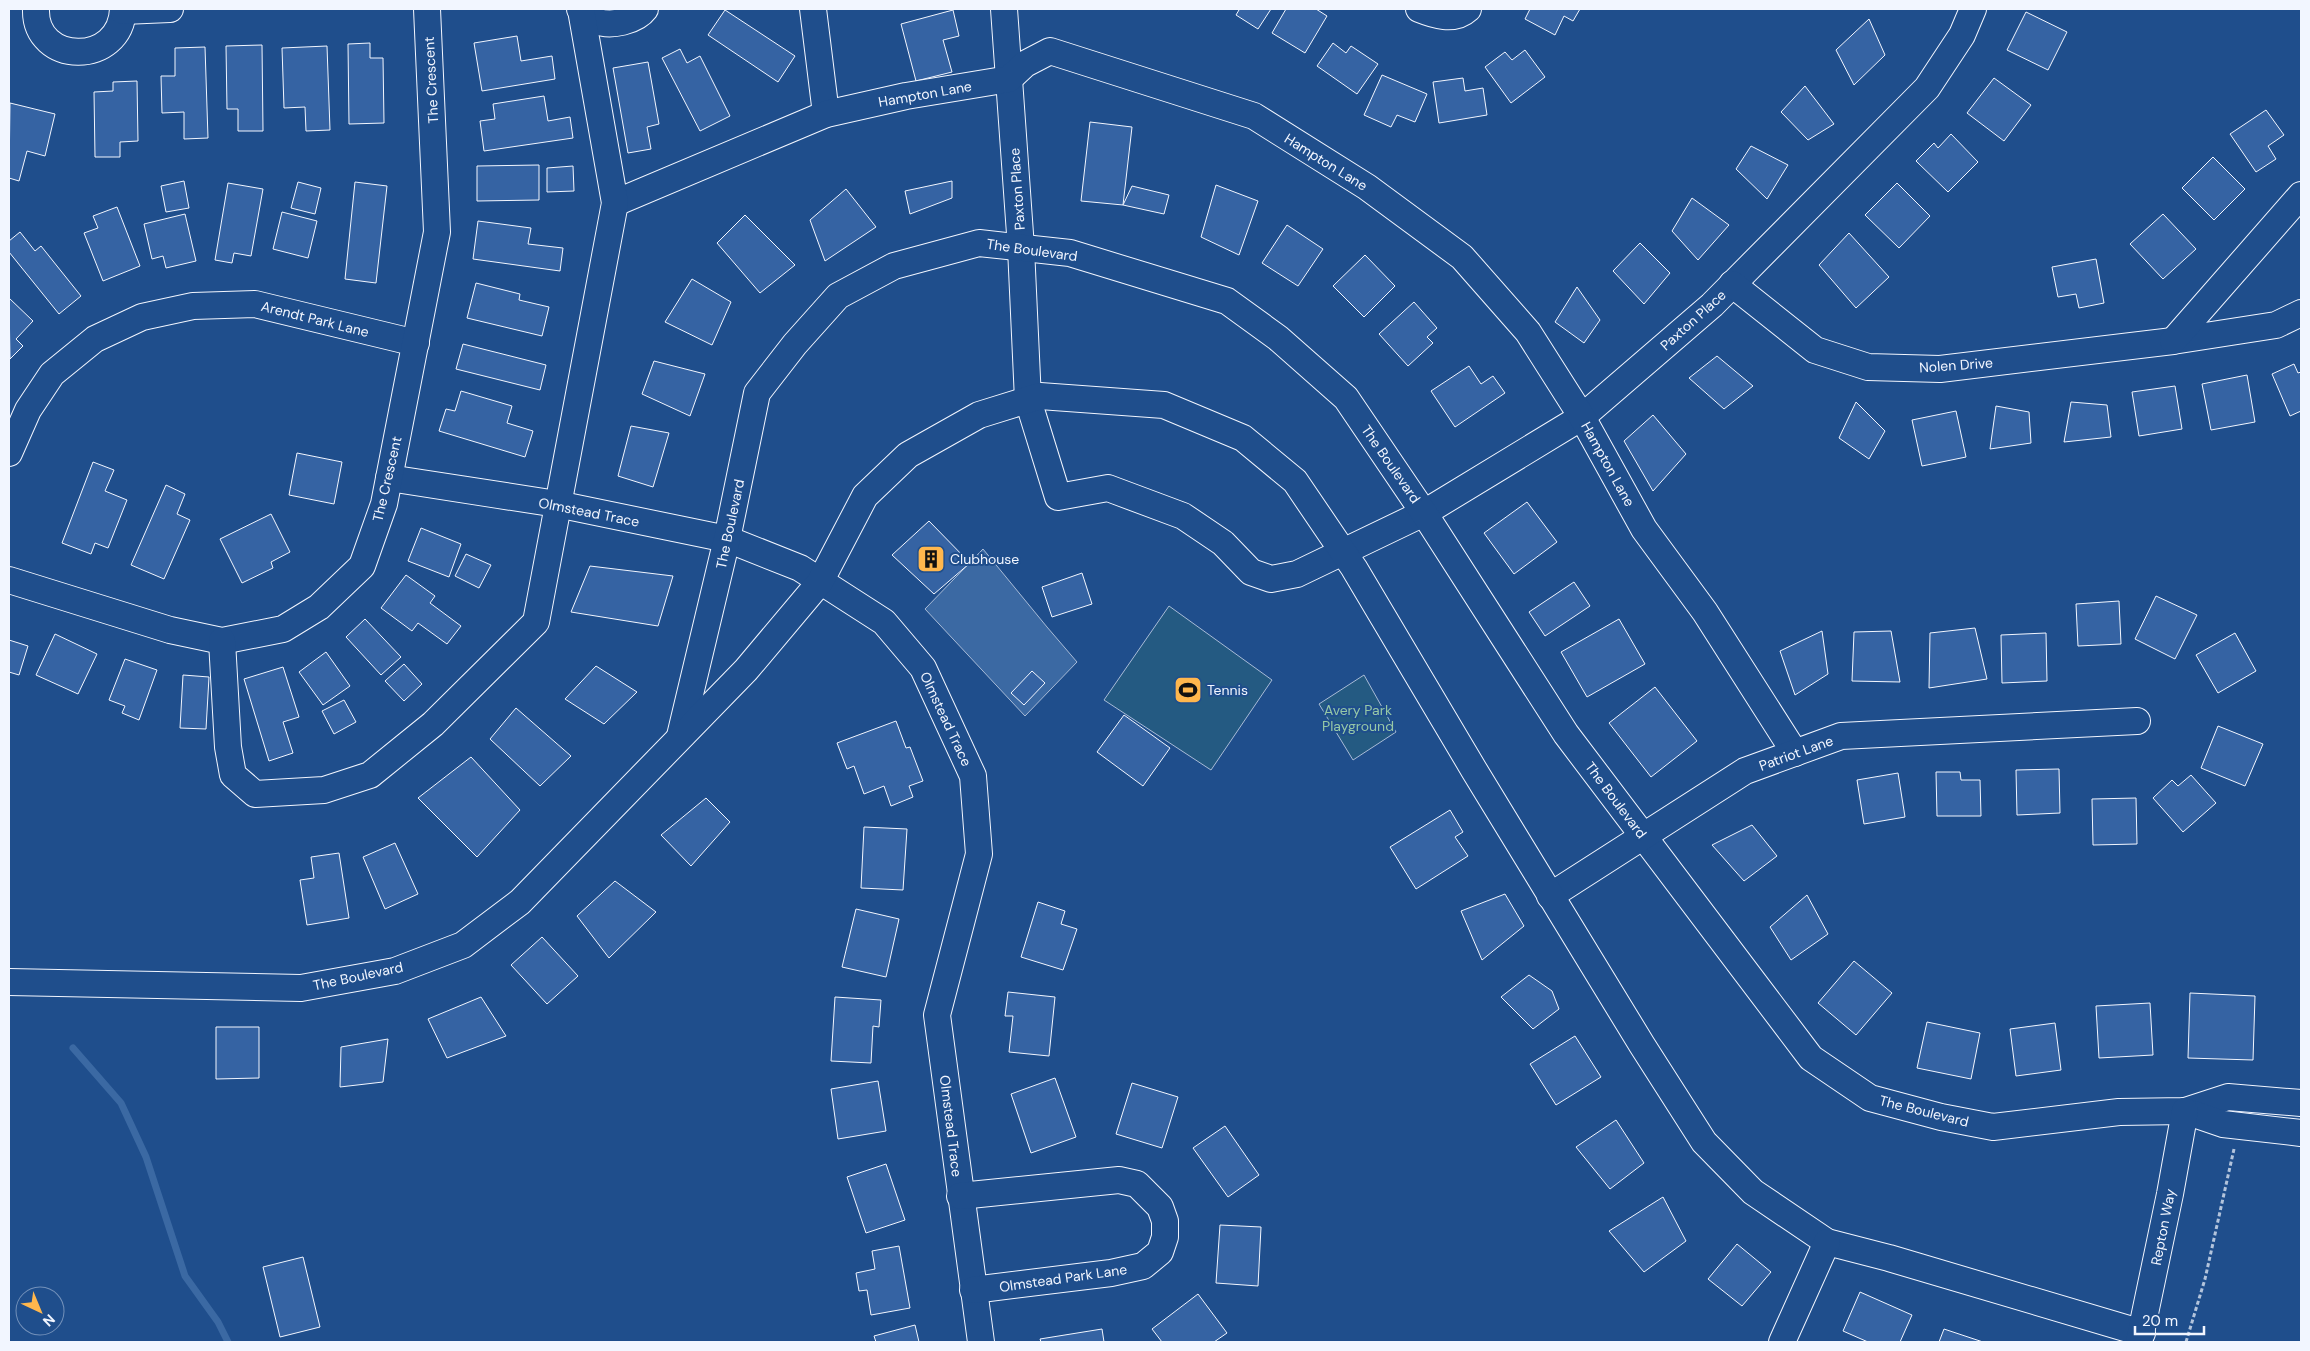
<svg xmlns="http://www.w3.org/2000/svg" width="2310" height="1351" viewBox="0 0 2310 1351" font-family="'DM Sans',sans-serif">
<style>
.green{fill:#245a82;stroke:#a8bbd7}
.water{fill:#3b69a3;stroke:#a8bbd7}
.lines{fill:none;stroke-linecap:round;stroke-linejoin:round}
.stream{stroke:#3b69a3;stroke-width:7}
.building{fill:#3563a3;stroke:#f2f6ff}
.minor-casing{stroke:#f2f6ff;stroke-width:28}
.path{stroke:#b3c4dc;stroke-width:3;stroke-dasharray:4 2.5;stroke-linecap:butt}
.minor{stroke:#1f4e8c;stroke-width:26}
.labels{text-anchor:middle;dominant-baseline:central;stroke-width:4;stroke-linejoin:round;paint-order:stroke}
.street-label{font-size:14px;fill:#f2f6ff;stroke:#1f4e8c}
.poi-label{font-size:14px;fill:#f2f6ff;stroke:#1f4e8c;text-anchor:start}
.park-label{font-size:14px;fill:#97c8a6;stroke:#1f4e8c}
</style>
<rect width="100%" height="100%" fill="#1f4e8c"/>
<!-- green -->
<g class="green">
<path d="M1169,606L1272,680L1211,770L1104,700Z"/>
<path d="M1364,675L1396,732L1353,760L1319,704Z"/>
</g>
<!-- water -->
<path class="water" d="M983,549L1047,627L1077,662L1025,716L925,609Z"/>
<g class="lines">
<!-- stream -->
<path class="stream" d="M73,1048L121,1103L146,1157L185,1276L218,1322L228,1342"/>
</g>
<!-- building -->
<g class="building">
<path d="M1237,9H1271L1258,29L1236,15L1239,10Z"/>
<path d="M1286,9H1316L1327,16L1305,53L1272,33Z"/>
<path d="M1530,9H1580L1573,21L1564,16L1555,35L1525,19Z"/>
<path d="M725,10L795,56L778,82L708,35Z"/>
<path d="M953,10L959,36L943,40L952,72L916,81L901,24Z"/>
<path d="M2026,12L2067,32L2048,70L2007,50Z"/>
<path d="M1869,19L1885,55L1854,85L1836,50Z"/>
<path d="M517,36L521,61L552,56L555,79L482,91L474,43Z"/>
<path d="M370,43V58H383L384,123L349,124L348,44Z"/>
<path d="M1333,43L1346,53L1351,46L1378,64L1357,94L1317,66Z"/>
<path d="M262,45L263,131H238V109H227L226,46Z"/>
<path d="M327,46L330,130L306,131L305,107L284,108L282,48Z"/>
<path d="M205,47L208,138L184,139V112L162,113L161,76H175V48Z"/>
<path d="M680,49L687,63L700,56L730,116L700,131L662,58Z"/>
<path d="M1525,50L1545,77L1511,103L1485,67L1505,52L1512,60Z"/>
<path d="M648,62L659,124L647,127L651,149L628,153L613,68Z"/>
<path d="M1382,75L1427,94L1415,122L1397,115L1391,127L1364,115Z"/>
<path d="M1463,78L1465,91L1483,88L1487,115L1439,123L1433,82Z"/>
<path d="M1994,78L2031,105L2004,141L1967,113Z"/>
<path d="M137,81L138,141L120,142V157H95L94,92L113,91V82Z"/>
<path d="M1805,86L1834,124L1808,140L1781,112Z"/>
<path d="M544,96L548,121L570,117L573,138L484,151L480,121L495,119L493,104Z"/>
<path d="M10,103L55,114L45,156L27,151L19,181L9,178Z"/>
<path d="M2266,110L2284,135L2268,146L2276,159L2256,172L2230,134Z"/>
<path d="M1090,122L1132,127L1123,205L1081,201Z"/>
<path d="M1951,134L1978,162L1948,192L1916,161L1934,143L1938,148Z"/>
<path d="M1751,146L1788,165L1767,199L1736,169Z"/>
<path d="M2213,157L2245,189L2214,220L2182,188Z"/>
<path d="M539,165V200L477,201V166Z"/>
<path d="M573,166L574,191L547,192V168Z"/>
<path d="M184,181L189,208L166,212L161,186Z"/>
<path d="M952,181V198L910,214L905,191Z"/>
<path d="M298,182L321,188L315,214L291,208Z"/>
<path d="M355,182L387,186L376,283L345,279Z"/>
<path d="M228,183L263,189L251,256L234,253L232,263L215,260Z"/>
<path d="M1897,183L1930,216L1899,248L1865,215Z"/>
<path d="M1216,185L1258,201L1239,255L1201,237Z"/>
<path d="M1132,186L1169,195L1164,214L1123,205Z"/>
<path d="M846,189L876,227L825,261L810,220Z"/>
<path d="M1692,198L1729,225L1698,260L1672,231Z"/>
<path d="M117,207L140,266L103,281L84,233L98,228L93,216Z"/>
<path d="M282,212L317,221L308,258L273,249Z"/>
<path d="M185,214L196,261L166,268L163,256L152,259L144,224Z"/>
<path d="M2163,214L2196,249L2163,279L2130,244Z"/>
<path d="M745,215L795,265L760,293L717,243Z"/>
<path d="M478,221L531,228L528,244L563,248L560,271L473,259Z"/>
<path d="M1287,225L1323,249L1298,286L1262,263Z"/>
<path d="M20,232L35,251L41,246L81,296L59,314L9,252V241Z"/>
<path d="M1849,233L1889,277L1856,308L1819,265Z"/>
<path d="M1640,243L1670,273L1644,304L1613,271Z"/>
<path d="M1365,255L1395,286L1364,317L1333,286Z"/>
<path d="M2096,259L2104,303L2079,308L2076,294L2058,297L2052,267Z"/>
<path d="M692,279L731,302L712,345L665,322Z"/>
<path d="M476,283L520,294L519,300L549,307L542,336L467,318Z"/>
<path d="M1577,287L1600,320L1584,343L1555,322Z"/>
<path d="M9,298L33,321L16,339L23,346L10,359Z"/>
<path d="M1414,302L1437,328L1427,337L1433,343L1408,366L1379,334Z"/>
<path d="M463,344L546,365L540,390L456,369Z"/>
<path d="M1717,356L1753,386L1724,409L1689,378Z"/>
<path d="M654,361L705,374L690,416L642,394Z"/>
<path d="M2294,364L2298,373L2301,372V411L2290,416L2272,374Z"/>
<path d="M1469,366L1481,384L1493,376L1505,393L1455,427L1431,391Z"/>
<path d="M2247,375L2255,422L2211,430L2202,384Z"/>
<path d="M2175,386L2182,429L2139,436L2132,392Z"/>
<path d="M461,391L512,406L507,423L533,431L525,457L439,431L446,409L455,411Z"/>
<path d="M1856,402L1885,431L1869,459L1839,438Z"/>
<path d="M2071,402L2107,405L2111,437L2064,442Z"/>
<path d="M1996,406L2029,412L2031,443L1990,449Z"/>
<path d="M1956,411L1966,457L1922,466L1912,420Z"/>
<path d="M1653,415L1686,454L1653,491L1624,441Z"/>
<path d="M631,426L669,433L653,487L618,476Z"/>
<path d="M297,453L342,462L334,504L289,495Z"/>
<path d="M93,462L114,470L105,491L127,500L108,548L95,543L91,554L62,543Z"/>
<path d="M166,485L185,494L177,514L190,520L164,579L131,565Z"/>
<path d="M1527,502L1557,542L1514,574L1484,533Z"/>
<path d="M271,514L290,552L271,562L273,568L242,583L220,539Z"/>
<path d="M929,521L970,563L934,594L892,555Z"/>
<path d="M421,528L461,544L449,577L408,561Z"/>
<path d="M466,554L491,565L479,588L455,576Z"/>
<path d="M590,566L673,576L658,626L571,612Z"/>
<path d="M1082,573L1092,604L1052,617L1042,587Z"/>
<path d="M406,575L435,596L430,603L461,626L447,644L418,623L412,631L381,608Z"/>
<path d="M1574,582L1590,606L1545,636L1529,612Z"/>
<path d="M2156,596L2197,615L2175,659L2135,639Z"/>
<path d="M2119,601L2121,644L2078,646L2076,604Z"/>
<path d="M365,619L401,657L381,675L346,637Z"/>
<path d="M1619,619L1645,664L1587,697L1561,652Z"/>
<path d="M1975,628L1987,679L1929,688L1930,633Z"/>
<path d="M1822,631L1828,674L1795,695L1780,651Z"/>
<path d="M1891,631L1900,682L1852,681L1854,632Z"/>
<path d="M2046,633L2047,681L2002,683L2001,635Z"/>
<path d="M2235,633L2256,671L2218,693L2196,655Z"/>
<path d="M55,634L97,654L78,694L36,675Z"/>
<path d="M9,640L28,646L19,675L9,672Z"/>
<path d="M326,652L350,686L323,705L299,672Z"/>
<path d="M125,659L157,670L139,720L122,713L125,706L109,700Z"/>
<path d="M404,664L422,684L404,701L385,681Z"/>
<path d="M596,666L637,692L604,724L565,699Z"/>
<path d="M283,667L299,717L283,722L293,753L269,761L244,679Z"/>
<path d="M1032,671L1045,683L1024,705L1011,693Z"/>
<path d="M183,675L209,677L206,729L180,728Z"/>
<path d="M1655,687L1697,741L1651,777L1609,723Z"/>
<path d="M344,700L356,722L334,734L322,711Z"/>
<path d="M516,708L571,756L540,786L490,739Z"/>
<path d="M1124,715L1170,748L1143,786L1097,752Z"/>
<path d="M896,721L906,748L910,747L923,781L909,786L913,797L891,806L884,786L864,794L854,766L847,769L837,743Z"/>
<path d="M2218,726L2263,744L2245,786L2201,768Z"/>
<path d="M471,757L520,810L477,857L418,798Z"/>
<path d="M2059,769L2060,813L2017,815L2016,770Z"/>
<path d="M1936,772H1960L1961,780H1980L1981,816H1937Z"/>
<path d="M1898,773L1905,817L1864,824L1857,780Z"/>
<path d="M2191,775L2216,803L2183,832L2153,798L2172,780L2178,786Z"/>
<path d="M706,798L730,822L691,866L661,835Z"/>
<path d="M2136,798L2137,844L2093,845L2092,799Z"/>
<path d="M1450,810L1463,832L1455,837L1468,856L1416,889L1390,847Z"/>
<path d="M1752,825L1777,856L1744,881L1712,845Z"/>
<path d="M864,827L907,829L903,890L861,888Z"/>
<path d="M395,843L418,894L385,909L363,857Z"/>
<path d="M339,853L349,918L307,925L300,880L314,878L311,857Z"/>
<path d="M615,881L656,912L609,958L577,916Z"/>
<path d="M1505,894L1524,926L1482,960L1461,911Z"/>
<path d="M1807,895L1828,934L1791,960L1770,927Z"/>
<path d="M1038,902L1065,911L1061,924L1077,929L1063,970L1021,957Z"/>
<path d="M856,909L899,919L886,977L842,967Z"/>
<path d="M542,937L578,976L547,1004L511,965Z"/>
<path d="M1854,961L1892,993L1856,1035L1818,1003Z"/>
<path d="M1529,975L1552,991L1559,1009L1533,1029L1501,997Z"/>
<path d="M1008,992L1055,997L1049,1056L1009,1052L1013,1016H1005Z"/>
<path d="M2190,993L2255,996L2253,1060L2188,1058Z"/>
<path d="M481,997L506,1036L447,1058L428,1019Z"/>
<path d="M835,997L881,1000L879,1027L873,1026L871,1063L831,1061Z"/>
<path d="M2150,1003L2153,1055L2099,1058L2096,1006Z"/>
<path d="M1927,1022L1980,1033L1971,1079L1917,1068Z"/>
<path d="M2055,1023L2061,1070L2016,1076L2010,1029Z"/>
<path d="M216,1027H259V1078L216,1079Z"/>
<path d="M1575,1036L1601,1077L1556,1105L1530,1064Z"/>
<path d="M388,1039L383,1082L340,1087L341,1047Z"/>
<path d="M1055,1078L1076,1137L1031,1153L1011,1094Z"/>
<path d="M878,1081L886,1131L838,1139L831,1089Z"/>
<path d="M1132,1083L1178,1097L1162,1148L1116,1134Z"/>
<path d="M1616,1120L1644,1163L1610,1189L1576,1147Z"/>
<path d="M1225,1126L1259,1175L1228,1197L1193,1148Z"/>
<path d="M886,1164L905,1220L866,1233L847,1177Z"/>
<path d="M1663,1197L1686,1241L1644,1272L1609,1231Z"/>
<path d="M1220,1225L1261,1227L1258,1286L1216,1283Z"/>
<path d="M1737,1244L1771,1272L1742,1306L1708,1279Z"/>
<path d="M899,1246L910,1308L871,1315L867,1290L859,1291L856,1273L875,1269L872,1251Z"/>
<path d="M303,1257L320,1327L280,1337L263,1267Z"/>
<path d="M1860,1292L1912,1315L1900,1342H1868L1843,1331Z"/>
<path d="M1198,1294L1227,1333L1214,1342H1162L1152,1329Z"/>
<path d="M915,1325L919,1342H876L874,1336Z"/>
<path d="M1102,1329L1104,1342H1041L1040,1339Z"/>
<path d="M1944,1329L1983,1342H1939Z"/>
</g>
<g class="lines">
<defs>
<g id="minor">
<path d="M36,9C34,65 121,67 123,9"/>
<path d="M580,9C584,13 591,19 596,21C611,27 636,21 645,9"/>
<path d="M813,9L826,114"/>
<path d="M1004,9L1021,248L1028,400L1058,497L1108,488L1183,516L1223,543L1251,572L1271,579L1297,574L1424,513L1582,417L1712,305L1927,88L1962,35L1973,9"/>
<path d="M1419,9C1434,15 1454,22 1468,9"/>
<path d="M123,11L170,9"/>
<path d="M615,203L826,114L906,96L1009,79L1025,64L1050,51L1254,116L1367,187L1462,257L1528,332L1582,417L1644,529L1705,612L1795,753"/>
<path d="M1732,284L1815,350L1868,367L1940,369L2173,341L2276,325L2301,313"/>
<path d="M2173,341L2301,195"/>
<path d="M9,453L28,410L52,374L95,339L142,317L193,306L255,304L416,343"/>
<path d="M389,478L557,504L727,539L800,568L884,622L923,668L973,776L979,854L937,1015L981,1342"/>
<path d="M9,580L170,630L222,641L283,629L319,607L362,566L384,504L437,232L427,9"/>
<path d="M222,641L228,747L233,775L255,794L324,790L370,775L433,724L536,622L615,203L581,10"/>
<path d="M680,736L727,539L757,393L795,344L838,296L894,266L979,243L1070,253L1227,301L1278,338L1346,398L1424,513L1566,734L1811,1058L1870,1098L1941,1117L1993,1127L2119,1112L2185,1111L2228,1097L2301,1103"/>
<path d="M1550,896L1745,771L1841,736L2137,721"/>
<path d="M9,982L301,988L395,971L463,945L520,902L746,670L820,582L865,496L908,455L979,415L1040,396L1164,405L1243,438L1295,481L1354,568L1474,770L1642,1045L1704,1142L1753,1192L1827,1242L1889,1258L2142,1333"/>
<path d="M2185,1111L2223,1124L2301,1133"/>
<path d="M960,1196L1119,1180L1137,1184L1160,1207L1165,1221V1237L1160,1252L1143,1266L1111,1273L973,1290"/>
<path d="M1782,1342L1827,1242"/>
<path d="M2139,1342L2170,1194L2185,1111"/>
</g>
</defs>
<!-- minor casing -->
<use href="#minor" class="minor-casing"/>
<!-- path -->
<path class="path" d="M2186,1342L2205,1279L2234,1149"/>
<!-- minor -->
<use href="#minor" class="minor"/>
</g>
<!-- icons -->
<defs>
<symbol id="building-square" viewBox="-11 -11 22 22"><rect x="-9" y="-9" width="18" height="18" rx="4" fill="#ffb74d" stroke="#1f4e8c"/><path d="M-4-6H4V6H1V3H-1V6H-4ZM-2.5-4.3h1.7v1.8h-1.7ZM.8-4.3h1.7v1.8H.8ZM-2.5-1h1.7V.8h-1.7ZM.8-1h1.7V.8H.8Z" fill="#111"/></symbol>
<symbol id="stadium-square" viewBox="-11 -11 22 22"><rect x="-9" y="-9" width="18" height="18" rx="4" fill="#ffb74d" stroke="#1f4e8c"/><path d="M0-5a6.5 5 0 1 0 0 10a6.5 5 0 1 0 0-10ZM-3.5-1.8h7v3.6h-7Z" fill="#111"/></symbol>
</defs>
<g fill-rule="evenodd">
<use href="#building-square" x="915" y="543" width="32" height="32"/>
<use href="#stadium-square" x="1172" y="674" width="32" height="32"/>
</g>
<g class="labels">
<!-- street labels -->
<g class="street-label">
<text transform="translate(431 80) rotate(-93)">The Crescent</text>
<text transform="translate(925 94) rotate(-10)">Hampton Lane</text>
<text transform="translate(1326 162) rotate(32)">Hampton Lane</text>
<text transform="translate(1017 189) rotate(-94)">Paxton Place</text>
<text transform="translate(1032 250) rotate(8)">The Boulevard</text>
<text transform="translate(315 319) rotate(14)">Arendt Park Lane</text>
<text transform="translate(1693 320) rotate(-42)">Paxton Place</text>
<text transform="translate(1956 365) rotate(-4)">Nolen Drive</text>
<text transform="translate(1391 464) rotate(55)">The Boulevard</text>
<text transform="translate(1608 464) rotate(61)">Hampton Lane</text>
<text transform="translate(387 479) rotate(-77)">The Crescent</text>
<text transform="translate(589 512) rotate(11)">Olmstead Trace</text>
<text transform="translate(730 524) rotate(-78)">The Boulevard</text>
<text transform="translate(946 719) rotate(65)">Olmstead Trace</text>
<text transform="translate(1796 753) rotate(-20)">Patriot Lane</text>
<text transform="translate(1616 800) rotate(53)">The Boulevard</text>
<text transform="translate(358 976) rotate(-12)">The Boulevard</text>
<text transform="translate(1924 1111) rotate(14)">The Boulevard</text>
<text transform="translate(951 1126) rotate(83)">Olmstead Trace</text>
<text transform="translate(2163 1227) rotate(-79)">Repton Way</text>
<text transform="translate(1063 1278) rotate(-8)">Olmstead Park Lane</text>
</g>
<!-- poi labels -->
<g class="poi-label">
<text x="950" y="559">Clubhouse</text>
<text x="1207" y="690">Tennis</text>
</g>
<!-- park labels -->
<g class="park-label">
<text x="1358" y="710">Avery Park<tspan x="1358" dy="16">Playground</tspan></text>
</g>
</g>
<!-- border -->
<rect width="2310" height="1351" fill="none" stroke="#f2f6ff" stroke-width="20"/>
<!-- north arrow -->
<g transform="translate(40 1311) rotate(136)"><circle r="24" fill="#1f4e8c" stroke="#7391ba"/>
<path d="M0-4L9 19L0 12L-9 19Z" fill="#ffb74d"/>
<text y="-8" font-size="14" font-weight="bold" text-anchor="middle" fill="#f2f6ff">N</text>
</g>
<!-- scale -->
<path d="M2135 1326v8h69v-8" fill="none" stroke="#f2f6ff" stroke-width="2.5"/>
<text x="2142" y="1326" font-size="15" fill="#f2f6ff" stroke="#1f4e8c" stroke-width="4" paint-order="stroke">20 m</text>
</svg>
